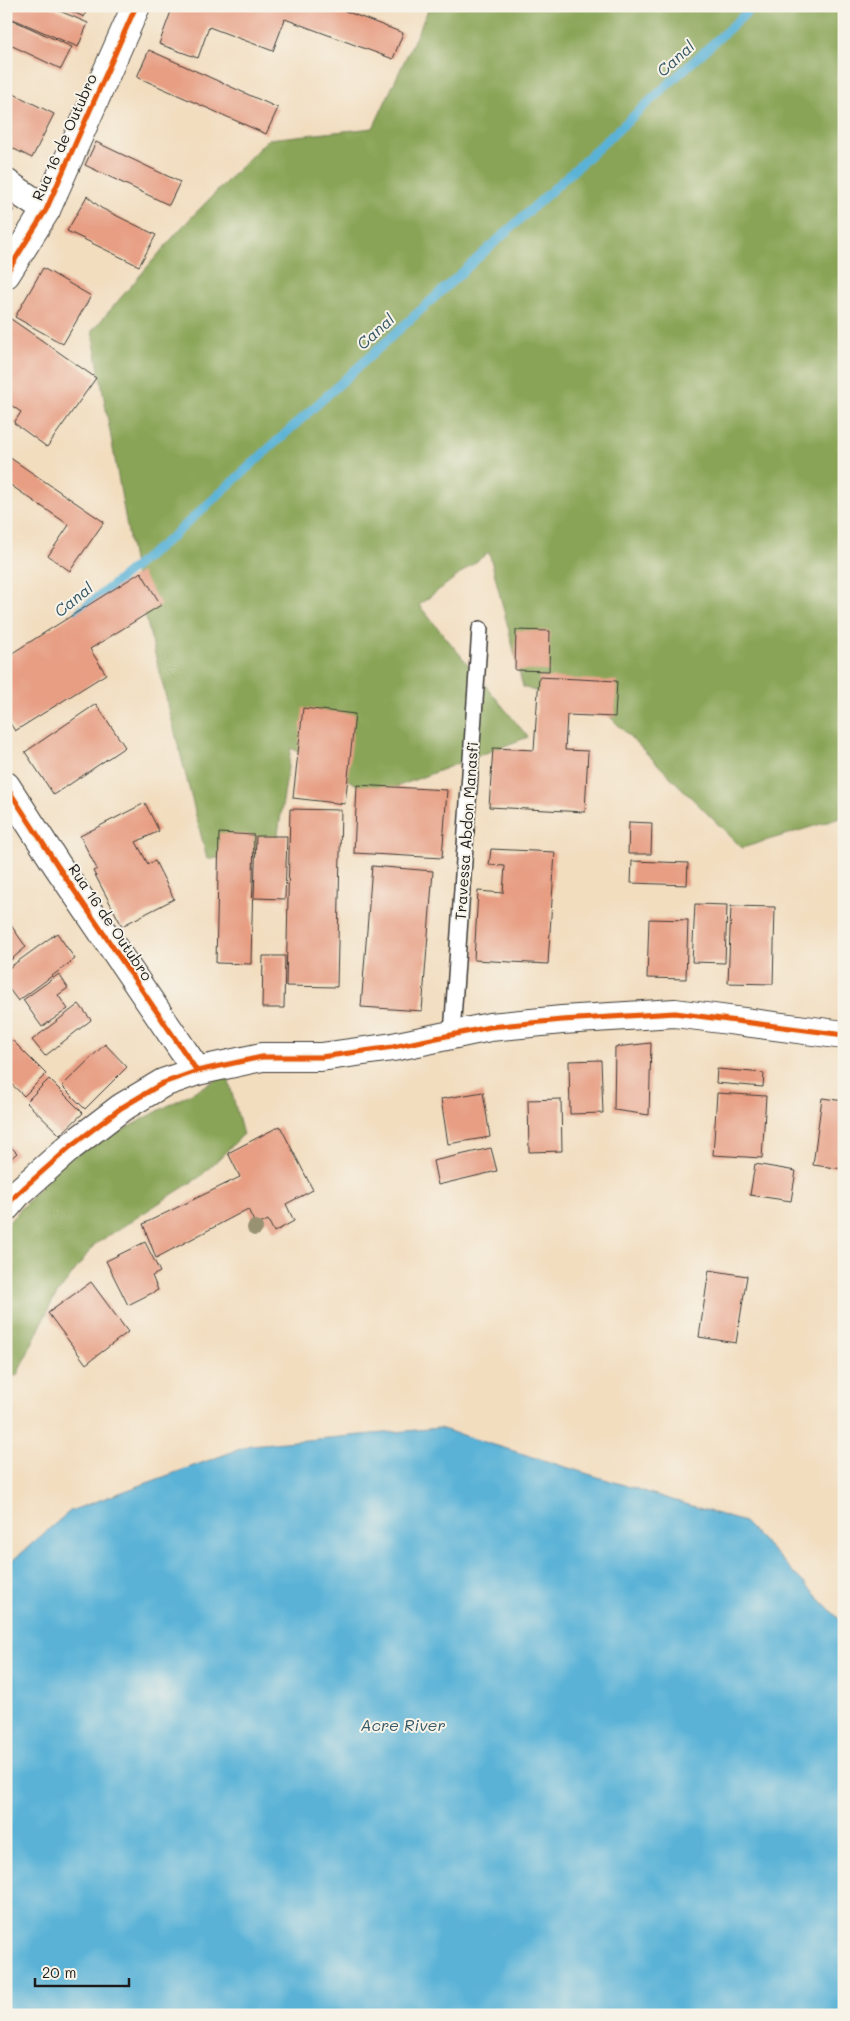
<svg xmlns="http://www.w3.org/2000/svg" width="850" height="2021" viewBox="0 0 850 2021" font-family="Mali,sans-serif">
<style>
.forest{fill:#89a456;stroke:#526039}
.water{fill:#5ab2d7;stroke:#3b677a}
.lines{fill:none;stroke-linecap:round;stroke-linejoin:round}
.stream{stroke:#5ab2d7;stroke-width:9}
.building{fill:#e79e83}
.service-casing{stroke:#3c3934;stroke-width:18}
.minor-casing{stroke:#3c3934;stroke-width:30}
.service{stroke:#fff;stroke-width:15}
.minor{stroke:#fff;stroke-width:28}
.cycleway-casing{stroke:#f7f3e8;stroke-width:8}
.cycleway{stroke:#e8590c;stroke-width:5}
.tree{fill:#989272}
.labels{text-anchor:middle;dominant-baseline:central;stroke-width:4;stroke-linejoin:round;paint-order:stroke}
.street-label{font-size:15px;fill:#1c1c1c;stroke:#f7f3e8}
.water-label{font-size:16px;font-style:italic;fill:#355867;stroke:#f7f3e8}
</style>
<rect width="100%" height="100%" fill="#f7f3e8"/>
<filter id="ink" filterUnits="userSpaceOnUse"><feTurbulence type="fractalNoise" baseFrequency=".02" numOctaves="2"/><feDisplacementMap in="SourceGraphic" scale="10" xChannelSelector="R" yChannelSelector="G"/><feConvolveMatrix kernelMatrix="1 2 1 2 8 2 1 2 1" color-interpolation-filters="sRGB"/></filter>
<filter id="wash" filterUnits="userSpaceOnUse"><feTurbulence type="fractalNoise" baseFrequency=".0096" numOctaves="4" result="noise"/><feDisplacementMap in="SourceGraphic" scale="20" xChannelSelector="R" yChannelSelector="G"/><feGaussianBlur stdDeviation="1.12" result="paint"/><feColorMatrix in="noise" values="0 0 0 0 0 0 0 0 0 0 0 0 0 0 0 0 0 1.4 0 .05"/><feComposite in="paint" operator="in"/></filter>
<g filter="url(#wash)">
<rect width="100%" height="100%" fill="#f2ddbf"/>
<!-- forest -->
<g class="forest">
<path d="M430,6H844V817L742,848L609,716L523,687L489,552L419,605L528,737L375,795L291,748L275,854L207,859L137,583L92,331L181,228L268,139L373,128Z"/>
<path d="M227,1074L243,1135L201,1176L94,1245L53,1300L17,1375L6,1380V1225L63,1162Z"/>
</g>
<!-- water -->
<path class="water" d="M439,1428L744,1522L844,1624V2015H6V1566L70,1511L251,1445Z"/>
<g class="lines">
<!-- stream -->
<path class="stream" d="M79,612L173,536L754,6"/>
</g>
<g id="blocks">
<!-- building -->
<g class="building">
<path d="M10,6H48L88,23L78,47L6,16Z"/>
<path d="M60,6H88L84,17Z"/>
<path d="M173,6H332L403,33L393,59L285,19L273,51L209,27L198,58L159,44Z"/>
<path d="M6,17L72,47L61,69L6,43Z"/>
<path d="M149,50L278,108L266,134L137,77Z"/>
<path d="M6,90L54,114L32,158L6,145Z"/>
<path d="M96,142L180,182L169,205L85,165Z"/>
<path d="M6,191L20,200L6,222Z"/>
<path d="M87,196L101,208L156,235L139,266L67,231Z"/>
<path d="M43,268L91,296L63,344L15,317Z"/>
<path d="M11,319L96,378L47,447L14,423L21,412L6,402V325Z"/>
<path d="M6,455L104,522L70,571L48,556L69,525L6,482Z"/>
<path d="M141,572L161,605L90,649L106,674L15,731L6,717V657Z"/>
<path d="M516,630L550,631L549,671L515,670Z"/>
<path d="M539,677L617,681L615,717L567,715L565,750L588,751L585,812L489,807L493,748L534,750Z"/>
<path d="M96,704L125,747L54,795L25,752Z"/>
<path d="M303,708L355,714L345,804L293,798Z"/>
<path d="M357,785L447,790L442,858L354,853Z"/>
<path d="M145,803L159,831L136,842L148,864L155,861L174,899L122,926L93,871L97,869L80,836Z"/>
<path d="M290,809L341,810L337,987L286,986Z"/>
<path d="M629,822L652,823L651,854H628Z"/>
<path d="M219,833L254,835L251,964L216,963Z"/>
<path d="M256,836H287L285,899L254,898Z"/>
<path d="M491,849L555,852L548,964L474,960L478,891L503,893L505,866L489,865Z"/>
<path d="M632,861L688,863L687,885L631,883Z"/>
<path d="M372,866L433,871L422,1011L361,1007Z"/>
<path d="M695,904L727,905L725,963L692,962Z"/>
<path d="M731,906L775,907L773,984L728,983Z"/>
<path d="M6,918L26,947L6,964Z"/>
<path d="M649,919L688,920L686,979L647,978Z"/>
<path d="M57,933L75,959L18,1001L6,985V970Z"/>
<path d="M263,956H285L284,1008H262Z"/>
<path d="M59,974L68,988L58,995L68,1009L42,1027L23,1000Z"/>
<path d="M79,1004L91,1020L45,1056L32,1040Z"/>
<path d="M12,1040L46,1074L24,1096L6,1079V1046Z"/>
<path d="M651,1043L649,1115L614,1110L615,1047Z"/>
<path d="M105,1044L127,1067L85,1109L62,1086Z"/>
<path d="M601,1060L603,1113L570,1114L569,1061Z"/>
<path d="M717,1069L764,1073L763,1087L716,1083Z"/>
<path d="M49,1079L83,1113L60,1135L26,1102Z"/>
<path d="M483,1092L490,1137L448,1144L441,1099Z"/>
<path d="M717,1093L766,1096L762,1158L713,1155Z"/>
<path d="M822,1098L844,1101V1169L813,1165Z"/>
<path d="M561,1099L562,1151L529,1152L528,1100Z"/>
<path d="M280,1126L313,1190L286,1204L294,1221L274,1232L268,1220L256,1226L248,1209L156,1258L143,1224L240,1177L228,1153Z"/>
<path d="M6,1142L17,1153L6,1163Z"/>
<path d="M491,1148L497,1171L438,1185L433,1161Z"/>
<path d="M755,1164L796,1171L791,1201L750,1195Z"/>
<path d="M145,1242L160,1272L152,1276L158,1290L128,1305L106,1261Z"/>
<path d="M709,1270L747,1276L736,1343L699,1337Z"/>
<path d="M91,1282L128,1332L86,1364L48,1313Z"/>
</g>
</g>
</g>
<g filter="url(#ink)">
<use href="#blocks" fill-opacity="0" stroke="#3c3934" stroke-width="1"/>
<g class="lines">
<defs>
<path id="service" d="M452,1034L480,629"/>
<g id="minor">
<path d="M6,183L46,210"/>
<path d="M6,274L46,210L136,6"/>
<path d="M6,786L57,865L197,1071"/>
<path d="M6,1207L17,1194L70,1147L121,1108L163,1083L197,1071L262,1057H321L393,1047L490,1027L562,1020L675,1013L844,1035"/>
</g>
</defs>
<!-- service casing -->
<use href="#service" class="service-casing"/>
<!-- minor casing -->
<use href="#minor" class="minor-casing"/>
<!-- service -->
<use href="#service" class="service"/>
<!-- minor -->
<use href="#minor" class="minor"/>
<defs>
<g id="cycleway">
<path d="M6,274L46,210L136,6"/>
<path d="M6,786L57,865L197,1071"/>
<path d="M6,1207L17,1194L70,1147L121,1108L163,1083L197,1071L262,1057H321L393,1047L490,1027L562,1020L675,1013L844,1035"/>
</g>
</defs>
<!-- cycleway casing -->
<use href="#cycleway" class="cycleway-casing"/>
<!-- cycleway -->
<use href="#cycleway" class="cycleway"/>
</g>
<!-- trees -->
<circle class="tree" cx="255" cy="1228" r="8"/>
</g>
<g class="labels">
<!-- street labels -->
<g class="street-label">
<text transform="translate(64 137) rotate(-66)">Rua 16 de Outubro</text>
<text transform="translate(466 831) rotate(-86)">Travessa Abdon Manasfi</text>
<text transform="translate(111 922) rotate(56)">Rua 16 de Outubro</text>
</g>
<!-- water labels -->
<g class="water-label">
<text transform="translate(675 58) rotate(-42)">Canal</text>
<text transform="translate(375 331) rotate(-42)">Canal</text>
<text transform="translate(73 599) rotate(-39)">Canal</text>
<text x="403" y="1724">Acre River</text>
</g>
</g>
<!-- margin -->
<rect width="850" height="2021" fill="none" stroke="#f7f3e8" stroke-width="25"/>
<!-- scale -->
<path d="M35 1978v8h94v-8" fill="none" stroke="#1c1c1c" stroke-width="2.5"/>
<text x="42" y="1978" font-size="15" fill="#1c1c1c" stroke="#f7f3e8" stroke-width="4" paint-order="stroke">20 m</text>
</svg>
